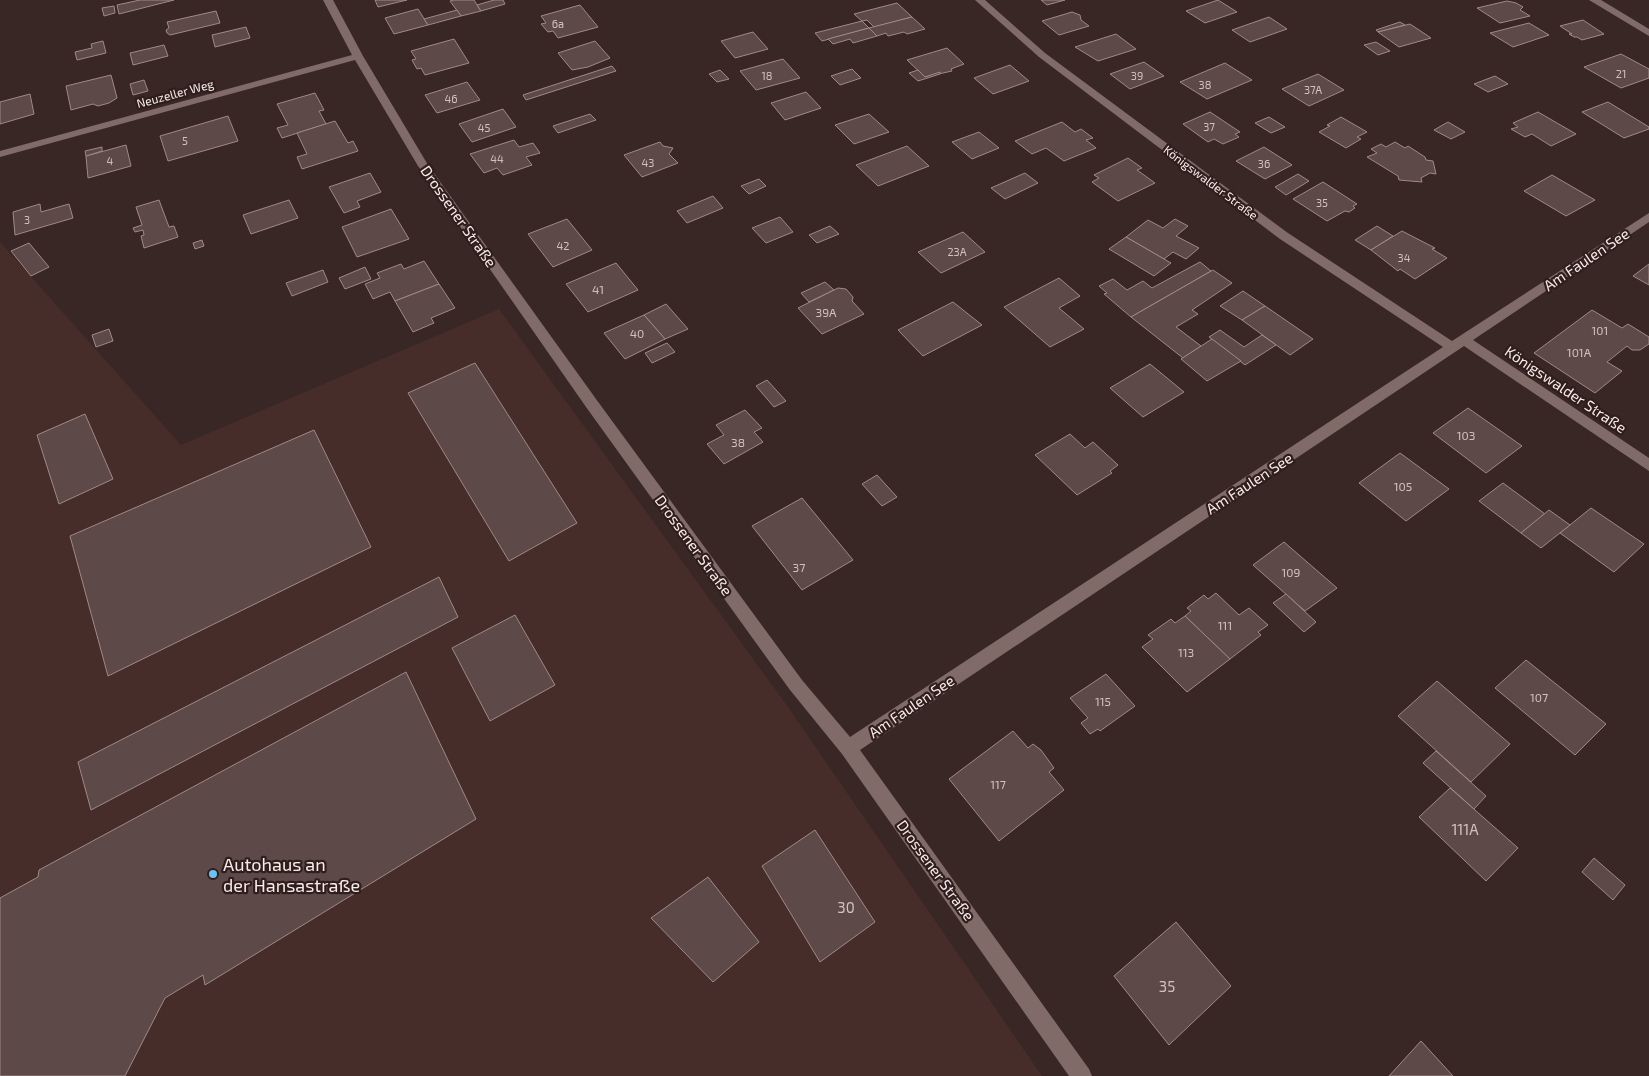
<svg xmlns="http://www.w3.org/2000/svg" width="1649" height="1076" viewBox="0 0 1649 1076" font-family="'Exo 2',sans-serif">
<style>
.built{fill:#462d2a}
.building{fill:#5d4947;stroke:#a08987}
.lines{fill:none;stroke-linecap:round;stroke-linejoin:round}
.street{fill:#806b68;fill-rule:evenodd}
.poi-dot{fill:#6dc2f3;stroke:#2f1e1c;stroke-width:2}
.labels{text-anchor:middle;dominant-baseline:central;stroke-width:4.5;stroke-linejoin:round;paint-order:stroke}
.far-number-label{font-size:11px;fill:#d0c2c0}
.far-street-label{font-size:12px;fill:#f7ebe9;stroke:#2f1e1c}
.number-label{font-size:12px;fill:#d0c2c0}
.street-label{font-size:15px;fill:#f7ebe9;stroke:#2f1e1c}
.near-number-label{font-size:15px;fill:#d0c2c0}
.near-poi-label{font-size:18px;fill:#f7ebe9;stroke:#2f1e1c;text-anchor:start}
</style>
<rect width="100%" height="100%" fill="#392725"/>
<!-- built -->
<path class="built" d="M0,242L181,445L499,309L788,707L1042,1076H0Z"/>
<!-- building -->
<g class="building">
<path d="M140,0H174L119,14L117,5Z"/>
<path d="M375,0H407L378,7Z"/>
<path d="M454,0H474L481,11L461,16L450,1Z"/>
<path d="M494,0H503L505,4L481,11L477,5Z"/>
<path d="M1041,0H1065L1047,5Z"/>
<path d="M1218,0L1237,12L1205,23L1186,11Z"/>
<path d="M1507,1L1516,3L1523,7L1520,10L1530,16L1500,23L1477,8Z"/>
<path d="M897,3L912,17L874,27L867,20L862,21L854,14Z"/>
<path d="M580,5L598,27L558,38L553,31L548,32L541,24L546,23L541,16Z"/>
<path d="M114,6L115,13L104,16L102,8Z"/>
<path d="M418,9L428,25L394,34L385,18Z"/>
<path d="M457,10L461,16L428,25L424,19Z"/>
<path d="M216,11L220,23L170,35L167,33L166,30L169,28L167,22Z"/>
<path d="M1072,12L1080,15L1081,20L1089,26L1059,35L1042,21Z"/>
<path d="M912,17L925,29L907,34L904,32L888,36L886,33L877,36L869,28Z"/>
<path d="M1269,17L1287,29L1250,42L1232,30Z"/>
<path d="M1583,20L1604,34L1582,40L1577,37H1574L1569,34H1572L1560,26Z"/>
<path d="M862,21L869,28L822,41L815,33Z"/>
<path d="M1400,22L1405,25L1378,32L1376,30Z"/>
<path d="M1529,23L1549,35L1513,47L1490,33Z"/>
<path d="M1410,24L1431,38L1399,47L1378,32Z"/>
<path d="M246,27L250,38L215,47L212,35Z"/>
<path d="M869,28L877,36L853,43L850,39L833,44L828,39Z"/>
<path d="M753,32L768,49L735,58L721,41Z"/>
<path d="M1116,34L1136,49L1098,61L1075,47Z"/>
<path d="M454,39L469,63L425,75L421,68L417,69L412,60L416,59L411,51Z"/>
<path d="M103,41L106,53L77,60L75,52L92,48L91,44Z"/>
<path d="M595,41L610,58L588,67L572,70L558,53Z"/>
<path d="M1376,42L1390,51L1378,55L1364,45Z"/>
<path d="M164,45L168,56L133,65L130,53Z"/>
<path d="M947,48L964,64L951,69L952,71L925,77L907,60Z"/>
<path d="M1621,54L1649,69V78L1621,88L1584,67Z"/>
<path d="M783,59L800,78L756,90L740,71Z"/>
<path d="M1144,62L1164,76L1130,89L1110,74Z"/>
<path d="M1225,63L1252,80L1207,99L1180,82Z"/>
<path d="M1010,65L1029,81L993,94L974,78Z"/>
<path d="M612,66L616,71L526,100L523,95Z"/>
<path d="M852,69L861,78L840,85L831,76Z"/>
<path d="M720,70L729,79L717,82L709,74Z"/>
<path d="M918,70L925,77L940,72V74L918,81L909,73Z"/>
<path d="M1318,74L1344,90L1309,106L1282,89Z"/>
<path d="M111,75L117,98L109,103L98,106L93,104L71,110L66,86Z"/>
<path d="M1495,76L1508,84L1488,92L1474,84Z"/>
<path d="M144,80L148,91L133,95L130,84Z"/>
<path d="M467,82L480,100L437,113L425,95Z"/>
<path d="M806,92L821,108L785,120L771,103Z"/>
<path d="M315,93L324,110L319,111L326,124L282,138L277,128L288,125L277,104Z"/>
<path d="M30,94L34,114L0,124V102Z"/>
<path d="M1608,102L1649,127V129L1624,138L1582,112Z"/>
<path d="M503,109L516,127L472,142L459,124Z"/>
<path d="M1210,112L1240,132L1235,134L1239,137L1223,144L1214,139L1208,142L1183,124Z"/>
<path d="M1538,112L1576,134L1551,146L1532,134L1525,137L1511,129L1518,127L1513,123Z"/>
<path d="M590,114L596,120L558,133L553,126Z"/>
<path d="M869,114L889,132L854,144L835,125Z"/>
<path d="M228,116L238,141L168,161L160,136Z"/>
<path d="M1269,117L1285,127L1271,133L1255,123Z"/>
<path d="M1341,117L1367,132L1357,137L1361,139L1346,148L1319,132L1330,126L1327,125Z"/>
<path d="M335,121L348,143L353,141L358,151L302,169L297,157L307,154L297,133Z"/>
<path d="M1062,122L1075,132L1081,129L1093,138L1086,140L1096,148L1064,161L1046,148L1032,154L1015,141Z"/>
<path d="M1448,122L1465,132L1451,139L1434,130Z"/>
<path d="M979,132L999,148L972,159L952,142Z"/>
<path d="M514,140L519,147L533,143L540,153L526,157L532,165L503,175L497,168L484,173L470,154Z"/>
<path d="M660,142L663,146L673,148L669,154L678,163L642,177L624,155Z"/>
<path d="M1395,142L1405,148L1408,146L1425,157L1426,160L1433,161L1436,174L1430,173L1421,178L1422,182L1399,180L1398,176L1367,157L1377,153L1371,149L1381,144L1386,147Z"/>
<path d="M126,145L131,166L88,178L86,156Z"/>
<path d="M907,146L929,166L878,186L856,165Z"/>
<path d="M102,147V151L86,156L85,151Z"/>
<path d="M1264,147L1292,165L1265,179L1236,161Z"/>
<path d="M1128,158L1142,168L1137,170L1155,183L1118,201L1092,182L1099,178L1094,175Z"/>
<path d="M370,173L381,192L357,201L360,207L344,213L329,187Z"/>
<path d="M1025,173L1038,183L1005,199L991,188Z"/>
<path d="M1298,174L1309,181L1286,195L1275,187Z"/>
<path d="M1552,175L1595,200L1566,216L1524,191Z"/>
<path d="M759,179L766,186L749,194L741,186Z"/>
<path d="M1323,182L1357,204L1353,206L1355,208L1349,212L1345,211L1327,221L1293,199Z"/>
<path d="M713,196L723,208L687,223L677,211Z"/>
<path d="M159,200L169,227L174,226L178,237L144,248L141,236L144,235L143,230L135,232L133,228L142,225L136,207Z"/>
<path d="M289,200L298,218L251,234L243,215Z"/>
<path d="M40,204L41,212L69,204L73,218L15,235L13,212Z"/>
<path d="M391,209L409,239L357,257L342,227Z"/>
<path d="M780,217L793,232L766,243L752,228Z"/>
<path d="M567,219L592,250L553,267L528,234Z"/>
<path d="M1175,219L1188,226L1176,236L1199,248L1186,259L1173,252L1164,259L1126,237L1148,220L1163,228Z"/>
<path d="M830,226L839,234L817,243L809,235Z"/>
<path d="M1377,226L1393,236L1371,250L1355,240Z"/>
<path d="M1402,231L1435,248L1432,249L1447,258L1415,279L1400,269L1398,271L1371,250Z"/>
<path d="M963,232L985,252L941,273L918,252Z"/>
<path d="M1126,237L1164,259L1171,263L1154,276L1109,249Z"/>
<path d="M202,240L204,246L195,249L193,243Z"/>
<path d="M29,243L49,267L31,276L11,251Z"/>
<path d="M424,261L439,284L395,301L390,292L373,299L365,284L380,278L377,273L401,264L404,269Z"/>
<path d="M1200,262L1211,271L1131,317L1104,294L1107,293L1099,286L1113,279L1127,290L1143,281L1152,288Z"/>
<path d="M616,263L638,290L588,312L566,284Z"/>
<path d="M1649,264V285L1633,276Z"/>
<path d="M365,267L371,279L345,289L339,278Z"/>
<path d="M323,270L328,282L292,296L286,283Z"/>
<path d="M1213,270L1232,283L1192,310L1198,314L1176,327L1201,346L1183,358L1131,317Z"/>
<path d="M1059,278L1080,296L1059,308L1084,329L1050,347L1004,307Z"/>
<path d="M825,282L834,290L809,302L801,293Z"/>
<path d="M439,284L455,308L431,318L434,323L413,332L395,301Z"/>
<path d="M838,288L846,289L853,297L852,301L864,314L822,334L798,308Z"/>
<path d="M1243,291L1265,306L1242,320L1220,306Z"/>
<path d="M953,302L982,325L923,356L898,330Z"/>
<path d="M666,304L688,329L665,339L644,315Z"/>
<path d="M1265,306L1313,339L1290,355L1242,320Z"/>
<path d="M1592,310L1622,328L1628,324L1649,337V344L1640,350H1632L1627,346L1607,362L1622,371L1595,393L1534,353Z"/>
<path d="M644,315L665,339L625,359L604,333Z"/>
<path d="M109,329L113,341L96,347L92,335Z"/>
<path d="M1220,330L1244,347L1262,335L1276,345L1245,365L1209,337Z"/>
<path d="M1212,339L1241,361L1207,381L1181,359Z"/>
<path d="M667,343L675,352L652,363L645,353Z"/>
<path d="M475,363L577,523L509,561L408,393Z"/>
<path d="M1150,364L1184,392L1143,417L1110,388Z"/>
<path d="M767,380L786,401L774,407L756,386Z"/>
<path d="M1468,408L1522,446L1486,473L1433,433Z"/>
<path d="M745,410L762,428L754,432L763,442L724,464L707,444L724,435L716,425Z"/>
<path d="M85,414L113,479L59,504L37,435Z"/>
<path d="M314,430L371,547L108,676L70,536Z"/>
<path d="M1070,434L1085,448L1093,442L1118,465L1110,471L1112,473L1077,495L1035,455Z"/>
<path d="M1400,453L1449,489L1406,521L1359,483Z"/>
<path d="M877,475L897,497L882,506L862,484Z"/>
<path d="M1503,483L1545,514L1521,533L1479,501Z"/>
<path d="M802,498L853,560L802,590L752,526Z"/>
<path d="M1591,508L1644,544L1614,572L1560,533Z"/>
<path d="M1549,510L1570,525L1541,548L1521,533Z"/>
<path d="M1284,542L1337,588L1305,611L1253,565Z"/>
<path d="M439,577L458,617L91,810L78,762Z"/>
<path d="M1216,593L1239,615L1249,608L1268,625L1258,632L1261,635L1230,659L1185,616L1191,611L1187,608L1204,595L1208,599Z"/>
<path d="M1286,594L1316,622L1304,632L1273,603Z"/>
<path d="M515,615L555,685L490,721L452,648Z"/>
<path d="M1185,616L1230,659L1187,692L1142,647L1153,639L1148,635L1171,619L1175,623Z"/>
<path d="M1526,660L1606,724L1575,755L1495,688Z"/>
<path d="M406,672L476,819L205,985L203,975L165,998L125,1076H0V898L38,877L39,870Z"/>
<path d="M1106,674L1135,706L1100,731L1098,729L1090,734L1081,723L1088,718L1070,698Z"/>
<path d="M1437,681L1510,744L1471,782L1398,716Z"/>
<path d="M1013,731L1028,748L1033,744L1041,750L1054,768L1049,772L1064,790L999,841L949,779Z"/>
<path d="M1436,751L1486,796L1474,809L1423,763Z"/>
<path d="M1450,788L1518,848L1486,881L1419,817Z"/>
<path d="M815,830L875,922L820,962L762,866Z"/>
<path d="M1594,858L1625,885L1613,900L1582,872Z"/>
<path d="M708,877L759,942L713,982L651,918Z"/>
<path d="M1176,922L1231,986L1169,1045L1114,976Z"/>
<path d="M1421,1041L1453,1076H1389Z"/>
</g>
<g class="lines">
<!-- street -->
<g class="street">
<path d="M323,0H333L363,56L428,165L596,399L802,680L850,737L1443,347L1280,239L1039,57L975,0H985L1045,53L1288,233L1452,341L1649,213V222L1473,340L1649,458V471L1464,346L860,750L1089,1069L1092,1076H1069L842,754L790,690L586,407L418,166L355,60L0,157V151L352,55Z"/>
<path d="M1589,0H1601L1649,29V36Z"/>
</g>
</g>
<!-- markers -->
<circle class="poi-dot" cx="213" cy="874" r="5"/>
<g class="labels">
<!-- far-number labels -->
<g class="far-number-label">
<text x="558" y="23">6a</text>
<text x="1621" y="73">21</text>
<text x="767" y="75">18</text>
<text x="1137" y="75">39</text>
<text x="1205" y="84">38</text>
<text x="1313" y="89">37A</text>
<text x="451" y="98">46</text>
<text x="1209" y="126">37</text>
<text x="484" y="127">45</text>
<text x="185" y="140">5</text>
<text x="497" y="158">44</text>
<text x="110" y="160">4</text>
<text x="648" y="162">43</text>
<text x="1264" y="163">36</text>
<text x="1322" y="202">35</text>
<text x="27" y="219">3</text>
<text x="563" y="245">42</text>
<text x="957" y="251">23A</text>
<text x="1404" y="257">34</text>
</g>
<!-- far-street labels -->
<g class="far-street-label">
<text transform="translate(175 93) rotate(-15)">Neuzeller Weg</text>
<text transform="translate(1211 182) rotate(37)">Königswalder Straße</text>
</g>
<!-- number labels -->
<g class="number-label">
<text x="598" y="289">41</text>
<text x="826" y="312">39A</text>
<text x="1600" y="330">101</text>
<text x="637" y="333">40</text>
<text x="1579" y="352">101A</text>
<text x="1466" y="435">103</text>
<text x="738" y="442">38</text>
<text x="1403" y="486">105</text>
<text x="799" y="567">37</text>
<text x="1291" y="572">109</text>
<text x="1225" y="625">111</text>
<text x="1186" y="652">113</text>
<text x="1539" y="697">107</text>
<text x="1103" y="701">115</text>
<text x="998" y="784">117</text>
</g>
<!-- street labels -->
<g class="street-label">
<text transform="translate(459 216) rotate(55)">Drossener Straße</text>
<text transform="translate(1586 259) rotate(-34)">Am Faulen See</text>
<text transform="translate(1566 389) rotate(34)">Königswalder Straße</text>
<text transform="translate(1249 483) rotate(-33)">Am Faulen See</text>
<text transform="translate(694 545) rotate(54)">Drossener Straße</text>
<text transform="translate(911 706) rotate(-34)">Am Faulen See</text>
<text transform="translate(936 870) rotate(54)">Drossener Straße</text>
</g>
<!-- near-number labels -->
<g class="near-number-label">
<text x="1465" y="829">111A</text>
<text x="846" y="907">30</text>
<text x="1167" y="986">35</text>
</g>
<!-- near-poi labels -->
<g class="near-poi-label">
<text x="223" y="864">Autohaus an<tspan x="223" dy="21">der Hansastraße</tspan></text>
</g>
</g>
</svg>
